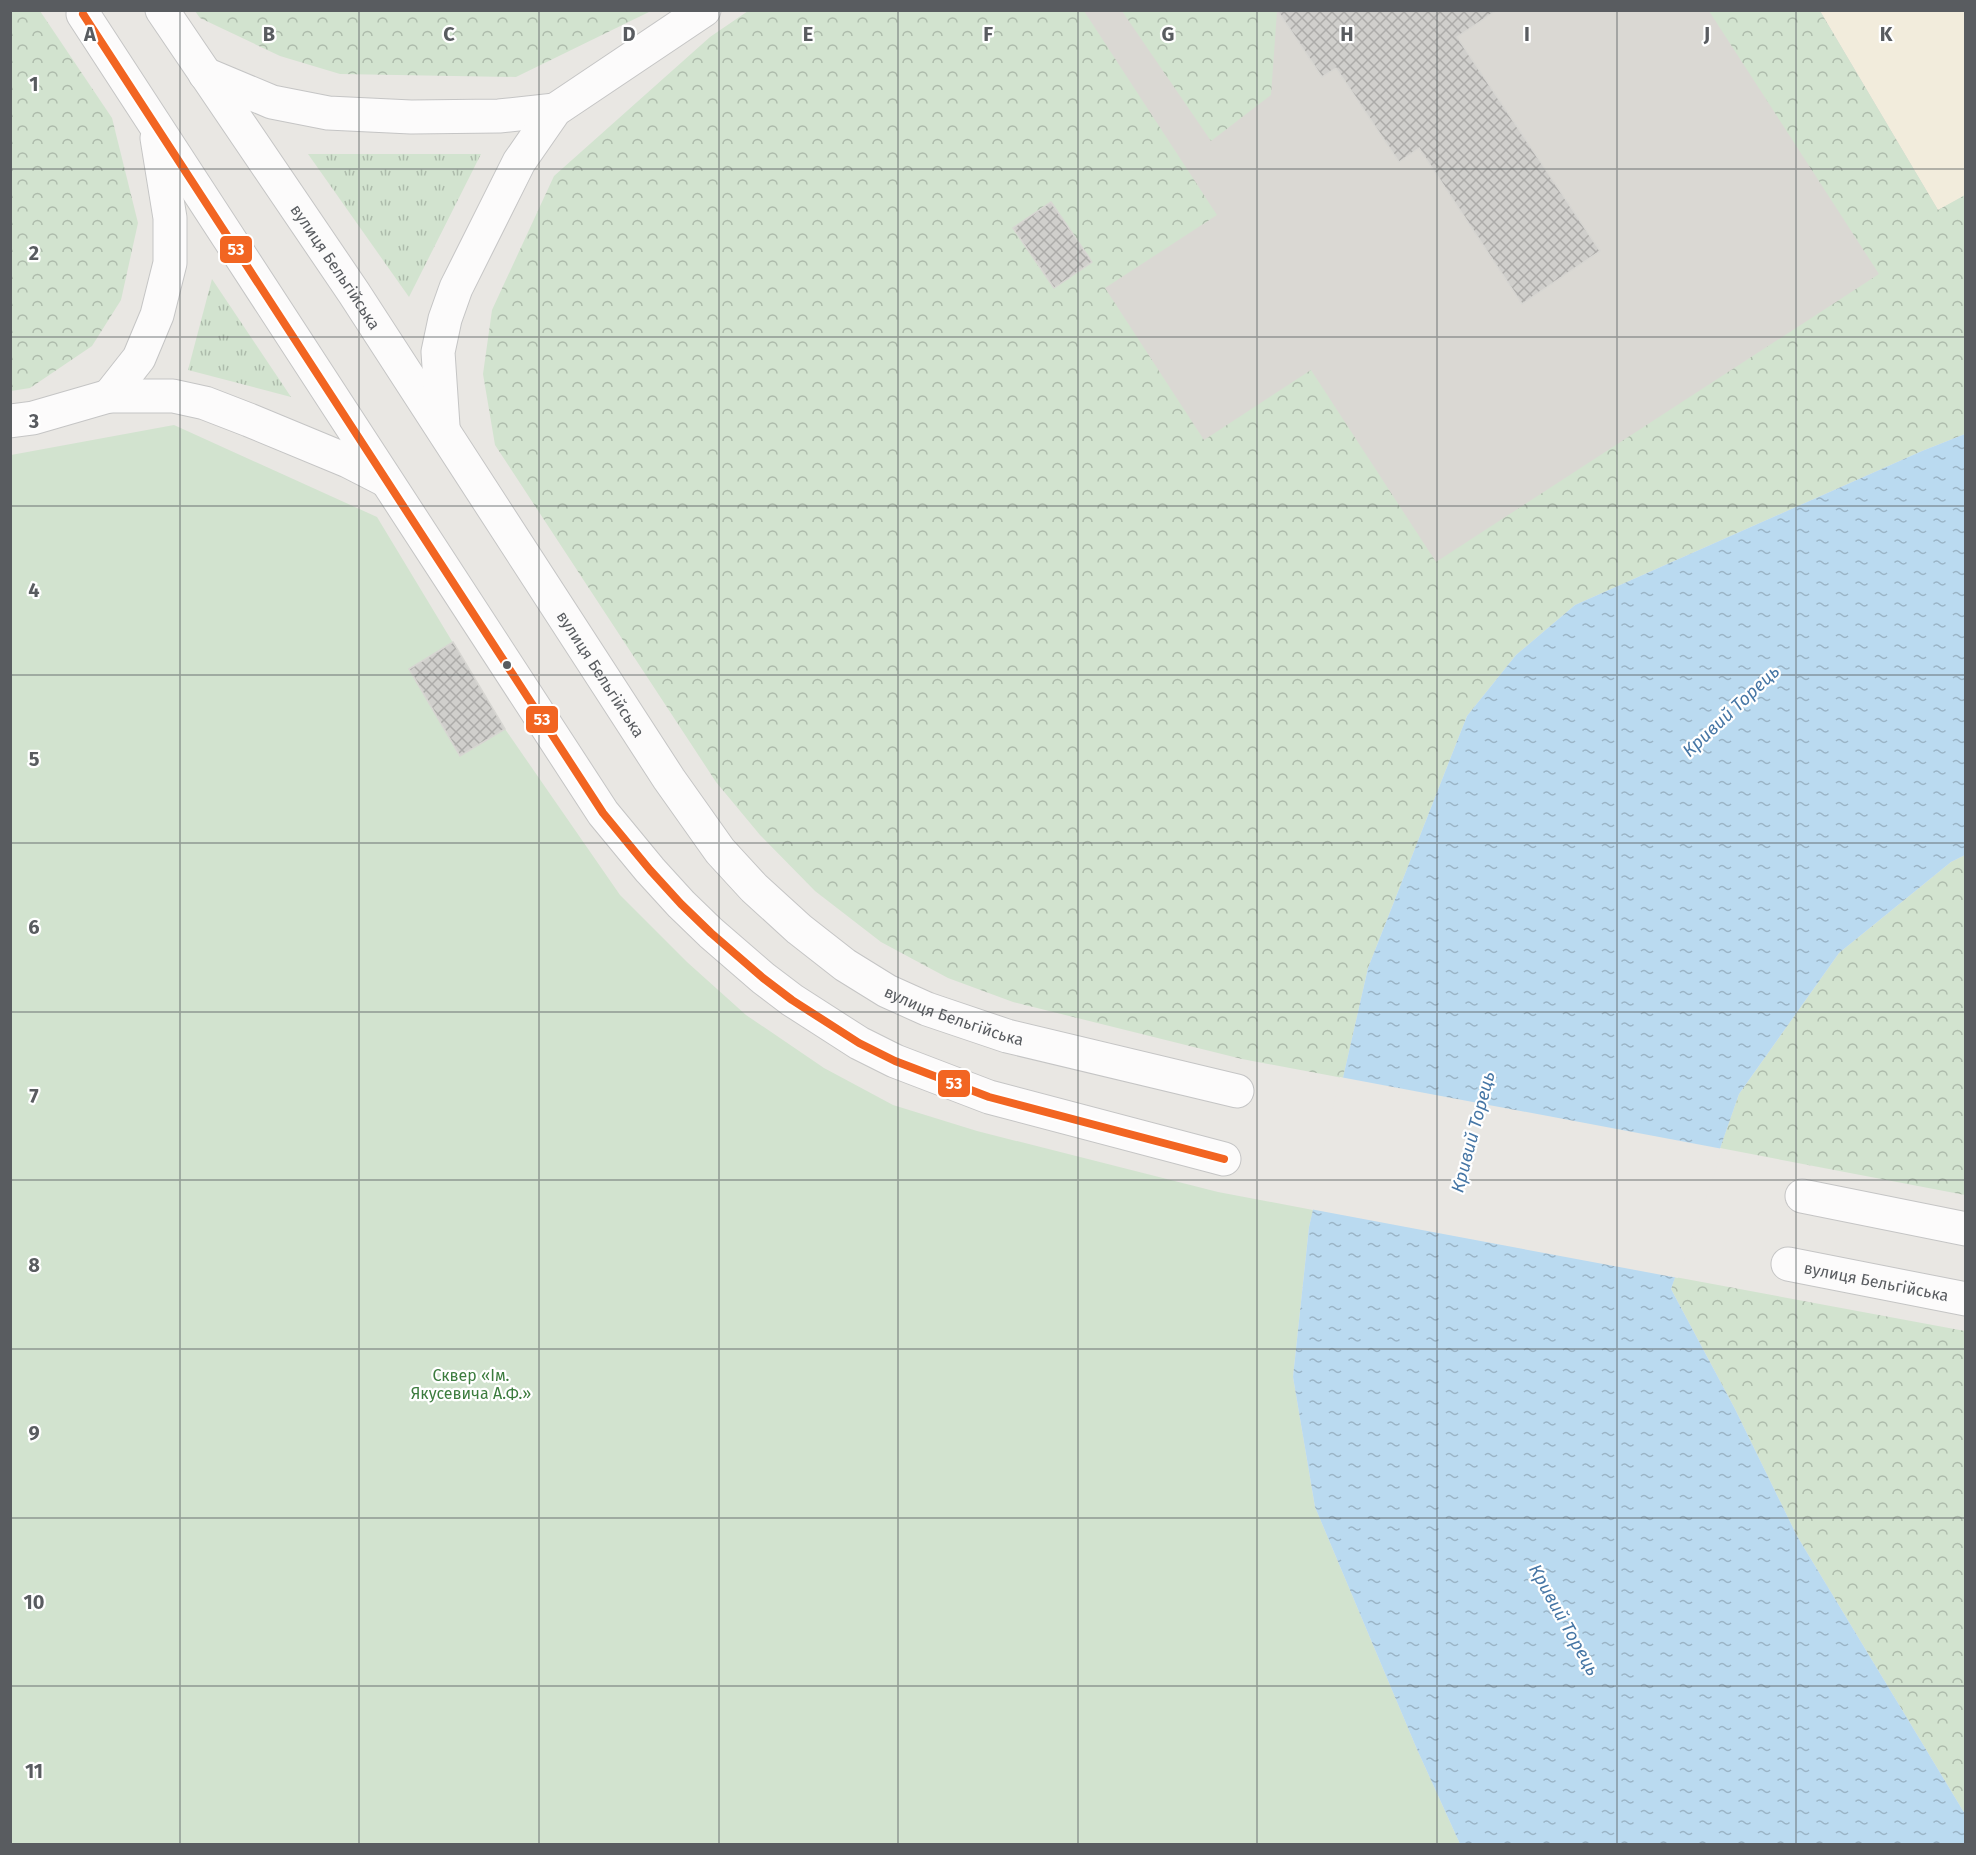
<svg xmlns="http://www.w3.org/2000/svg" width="1976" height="1855" viewBox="0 0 1976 1855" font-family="'Fira Sans',sans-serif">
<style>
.commercial{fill:#f2ecdc}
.education{fill:#dad8d3}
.grass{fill:url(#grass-tufts)}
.forest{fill:url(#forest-crowns)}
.park{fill:#d2e3cf}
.water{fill:url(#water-ripples)}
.pier{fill:#e9e7e3}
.building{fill:url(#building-cross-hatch);stroke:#d7d6d2;stroke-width:1.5}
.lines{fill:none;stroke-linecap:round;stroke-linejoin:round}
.minor-casing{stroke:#c5c5c5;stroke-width:35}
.minor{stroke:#fcfbfb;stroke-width:33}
.bus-1-casing{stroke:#fff;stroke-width:12}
.bus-1{stroke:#f26522;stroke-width:8}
.grid{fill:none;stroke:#595c60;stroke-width:1.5;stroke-opacity:0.55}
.bus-dot{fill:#595c60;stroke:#fff;stroke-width:2}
.labels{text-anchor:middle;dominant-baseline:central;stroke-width:4.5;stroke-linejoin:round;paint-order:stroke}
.street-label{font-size:16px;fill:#595c60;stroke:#fff}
.park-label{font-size:16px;fill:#3c7c3e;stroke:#fff}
.water-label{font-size:18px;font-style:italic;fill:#4676a5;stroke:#fff}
.grid-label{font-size:20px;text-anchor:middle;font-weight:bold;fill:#595c60;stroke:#fff;stroke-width:4.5;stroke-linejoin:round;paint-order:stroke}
.line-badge{stroke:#fff;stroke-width:2}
.badge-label{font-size:16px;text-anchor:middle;font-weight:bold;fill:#fff}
</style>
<defs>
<pattern id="grass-tufts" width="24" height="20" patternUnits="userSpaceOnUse" patternTransform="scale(1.5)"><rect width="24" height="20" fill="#d2e3cf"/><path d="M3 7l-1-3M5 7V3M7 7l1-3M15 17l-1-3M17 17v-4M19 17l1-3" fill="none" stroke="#adbbab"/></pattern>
<pattern id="forest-crowns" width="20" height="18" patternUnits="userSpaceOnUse" patternTransform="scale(1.5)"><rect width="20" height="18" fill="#d2e3cf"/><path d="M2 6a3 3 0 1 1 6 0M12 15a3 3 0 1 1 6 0" fill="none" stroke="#adbbab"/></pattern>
<pattern id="water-ripples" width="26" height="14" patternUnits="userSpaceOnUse" patternTransform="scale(1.5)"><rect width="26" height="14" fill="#badaf0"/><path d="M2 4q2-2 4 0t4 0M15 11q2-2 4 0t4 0" fill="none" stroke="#9ab4c6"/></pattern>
<pattern id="building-cross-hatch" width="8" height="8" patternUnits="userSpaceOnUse" patternTransform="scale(1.5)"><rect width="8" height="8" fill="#d0cfcc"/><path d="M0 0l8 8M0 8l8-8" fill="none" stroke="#acaba9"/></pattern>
</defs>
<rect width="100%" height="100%" fill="#e9e7e3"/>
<!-- commercial -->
<path class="commercial" d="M1820,11H1965V195L1938,211Z"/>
<!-- education -->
<path class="education" d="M849,11H1820L1938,210L1965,196V336L1308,731Z"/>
<!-- grass -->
<g class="grass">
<path d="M308,154H481L409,297Z"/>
<path d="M212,279L291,397L188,370Z"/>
</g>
<!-- forest -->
<g class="forest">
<path d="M10,11H40L112,118L138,223L121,300L92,346L30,388L11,391Z"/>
<path d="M195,11H651L516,77L340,74L280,56L200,18Z"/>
<path d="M748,11H1084L1217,215L1105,288L1204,440L1311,370L1436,562L1879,274L1709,11H1820L1938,210L1965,195V434L1922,451L1575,605L1516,655L1467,716L1368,968L1343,1078L1242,1059L1013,1002L948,978L881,942L815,891L760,835L716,782L495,445L483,374L492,310L554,176L710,37Z"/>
<path d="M1122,11H1277L1271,95L1211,141Z"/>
<path d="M1965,855V1195L1720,1148L1739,1094L1839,953L1951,862Z"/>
<path d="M1675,1277L1965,1331V1814L1797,1536L1735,1409L1671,1289Z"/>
</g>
<!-- park -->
<path class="park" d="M174,425L377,517L505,729L620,895L687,962L746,1015L824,1068L893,1105L977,1131L1218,1192L1313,1210L1309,1227L1293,1377L1315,1507L1416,1747L1460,1844H11V455Z"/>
<!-- water -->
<path class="water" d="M1965,434V855L1951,862L1839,953L1739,1094L1671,1289L1735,1409L1797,1536L1965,1814V1844H1460L1416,1747L1315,1507L1293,1377L1309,1227L1368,968L1467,716L1516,655L1575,605L1922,451Z"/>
<!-- pier -->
<path class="pier" d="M1340,1077L1723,1149L1678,1278L1310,1209Z"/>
<!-- building -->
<g class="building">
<path d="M1277,10H1497L1457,37L1600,251L1522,304L1419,148L1399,162L1336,68L1322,77Z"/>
<path d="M1051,202L1092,262L1054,288L1013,228Z"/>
<path d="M453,642L505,729L460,756L409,669Z"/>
</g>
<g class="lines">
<defs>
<g id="minor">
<path id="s1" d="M162,10L354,293L669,779L720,851L754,888L799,929L845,965L887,991L927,1009L1007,1036L1237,1091"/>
<path d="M83,14L603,813L650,870L681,904L711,933L763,978L792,1000L859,1043L895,1061L989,1097L1224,1159"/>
<path d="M205,74L272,102L328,113L411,117L499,116L555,110"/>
<path d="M109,396L139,358L157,315L170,263V218L157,138"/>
<path d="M10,421L33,418L109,396H173L205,403L249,420L348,461L385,480"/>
<path d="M443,426L438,352L445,319L456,288L519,162L555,110L704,10"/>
<path d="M1802,1196L1966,1229"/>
<path id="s2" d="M1788,1264L1966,1299"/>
</g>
</defs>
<!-- minor casing -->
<use href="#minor" class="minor-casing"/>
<!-- minor -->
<use href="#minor" class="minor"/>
<defs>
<path id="bus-1" d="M83,14L603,813L650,870L681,904L711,933L763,978L792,1000L859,1043L895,1061L989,1097L1224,1159"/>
</defs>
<!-- bus-1 casing -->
<use href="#bus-1" class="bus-1-casing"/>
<!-- bus-1 -->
<use href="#bus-1" class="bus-1"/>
</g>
<!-- grid -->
<path class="grid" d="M180,10V1844M359,10V1844M539,10V1844M719,10V1844M898,10V1844M1078,10V1844M1257,10V1844M1437,10V1844M1617,10V1844M1796,10V1844M10,169H1966M10,337H1966M10,506H1966M10,675H1966M10,843H1966M10,1012H1966M10,1180H1966M10,1349H1966M10,1518H1966M10,1686H1966"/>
<!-- markers -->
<circle class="bus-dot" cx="507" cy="665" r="5"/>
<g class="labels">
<!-- street labels -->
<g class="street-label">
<text stroke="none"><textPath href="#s1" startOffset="310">вулиця Бельгійська</textPath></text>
<text stroke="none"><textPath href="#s1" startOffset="796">вулиця Бельгійська</textPath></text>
<text stroke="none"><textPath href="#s1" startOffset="1300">вулиця Бельгійська</textPath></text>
<text stroke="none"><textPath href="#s2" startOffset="90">вулиця Бельгійська</textPath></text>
</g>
<!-- park labels -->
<g class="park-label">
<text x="471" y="1375">Сквер «Ім.<tspan x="471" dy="18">Якусевича А.Ф.»</tspan></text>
</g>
<!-- water labels -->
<g class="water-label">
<text transform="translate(1731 711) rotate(-43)">Кривий Торець</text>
<text transform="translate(1473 1132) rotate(-75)">Кривий Торець</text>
<text transform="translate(1564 1620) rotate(61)">Кривий Торець</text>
</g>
</g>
<g class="grid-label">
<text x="90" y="41">A</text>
<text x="269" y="41">B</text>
<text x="449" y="41">C</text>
<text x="629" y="41">D</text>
<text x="808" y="41">E</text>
<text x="988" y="41">F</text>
<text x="1168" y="41">G</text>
<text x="1347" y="41">H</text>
<text x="1527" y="41">I</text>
<text x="1707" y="41">J</text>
<text x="1886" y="41">K</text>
<text x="34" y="91">1</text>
<text x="34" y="260">2</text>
<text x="34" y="428">3</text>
<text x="34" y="597">4</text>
<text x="34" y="766">5</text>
<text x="34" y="934">6</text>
<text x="34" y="1103">7</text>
<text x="34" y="1272">8</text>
<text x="34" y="1440">9</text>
<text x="34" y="1609">10</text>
<text x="34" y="1778">11</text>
</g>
<g class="line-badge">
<rect x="219" y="235" width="34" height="29" rx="6" fill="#f26522"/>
<rect x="525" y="705" width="34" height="29" rx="6" fill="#f26522"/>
<rect x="937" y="1069" width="34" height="29" rx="6" fill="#f26522"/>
</g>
<g class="badge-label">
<text x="236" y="255">53</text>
<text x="542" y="725">53</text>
<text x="954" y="1089">53</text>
</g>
<!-- border -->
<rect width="1976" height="1855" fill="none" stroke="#595c60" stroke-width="24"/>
</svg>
